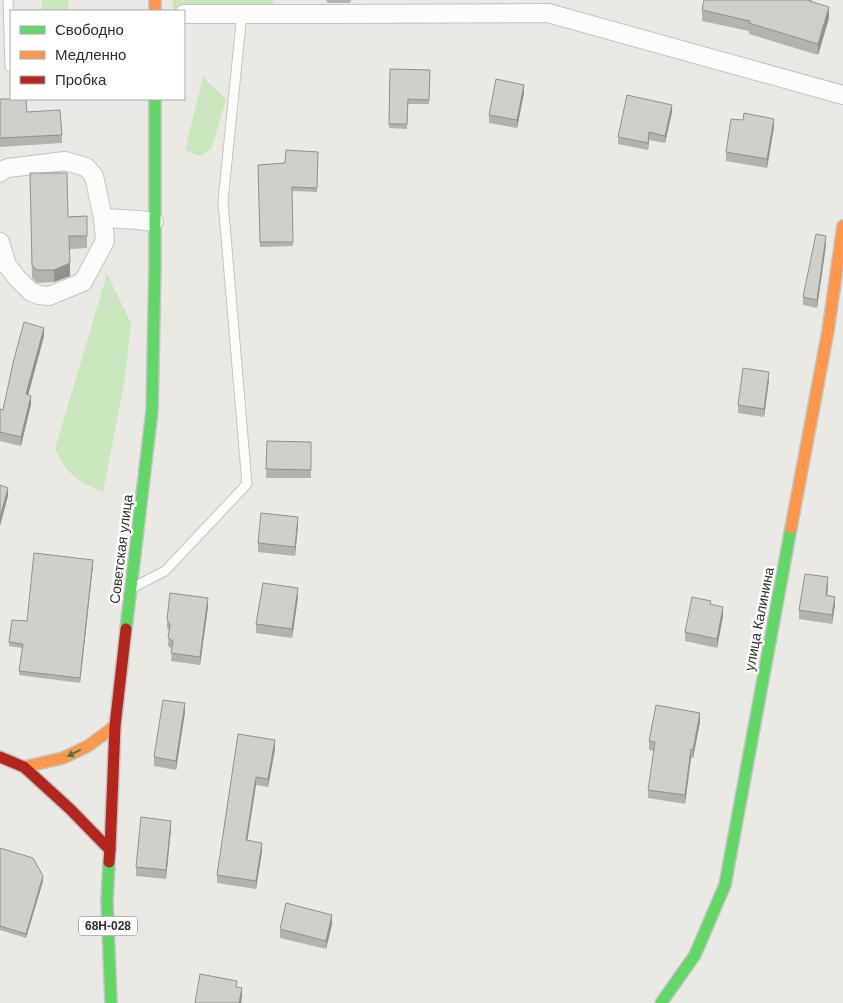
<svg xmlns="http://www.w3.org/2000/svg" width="843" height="1003" viewBox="0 0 843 1003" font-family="Helvetica,sans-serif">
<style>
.green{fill:#cae6bf}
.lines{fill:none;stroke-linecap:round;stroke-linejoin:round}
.lane-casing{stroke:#c5c4c4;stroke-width:11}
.street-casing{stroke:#c5c4c4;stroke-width:20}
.fast-casing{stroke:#c5c4c4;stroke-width:14}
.slow-casing{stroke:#c5c4c4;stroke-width:14}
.jam-casing{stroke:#c5c4c4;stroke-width:14}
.lane{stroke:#fcfcfb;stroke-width:9}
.street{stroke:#fcfcfb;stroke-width:18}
.fast{stroke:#63d668;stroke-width:11}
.slow{stroke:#ff974d;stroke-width:11}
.jam{stroke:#b3261e;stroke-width:11}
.wall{fill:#b3b2af}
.shaded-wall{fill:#92918e}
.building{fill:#d0cfcb;stroke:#92918e}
.oneway{fill:#467a48}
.labels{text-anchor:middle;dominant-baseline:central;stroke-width:5;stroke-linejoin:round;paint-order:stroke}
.shield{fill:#fff;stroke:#6d6d6d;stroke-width:1}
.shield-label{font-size:12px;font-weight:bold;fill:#2e2e2e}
.street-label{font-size:14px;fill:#2e2e2e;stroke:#fff}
</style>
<rect width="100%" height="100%" fill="#ebe9e4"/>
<!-- green -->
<g class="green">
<path d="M42,0H68L69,11H42Z"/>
<path d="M173,0H273V9L173,11Z"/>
<path d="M203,77L226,99L211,150L199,156L185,150Z"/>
<path d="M107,274L131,323L125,379L103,492C78,482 67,474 55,449Z"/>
</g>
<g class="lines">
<defs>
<g id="lane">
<path d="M8,0L10,67"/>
<path d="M134,587L165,571L247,484L223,201L242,13"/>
</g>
<g id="street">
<path d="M184,14H340L548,13L843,95"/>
<path d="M0,173L3,170L8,168L65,161L86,167L94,176L103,218L105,241L83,282L49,296L39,295L31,292L17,278L7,265L0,242"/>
<path d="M103,218L138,220L154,222"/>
</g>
<g id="fast">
<path d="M126,629L152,411L155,265V99"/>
<path d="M109,862L107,901L111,1003"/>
<path d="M661,1003L695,955L725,885L791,528"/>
</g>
<g id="slow">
<path d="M155,0V11"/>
<path d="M791,528L828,331L843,226"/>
<path d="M24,767L63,758L88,746L115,726"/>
</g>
<g id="jam">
<path d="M0,757L24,767L70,809L110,850L109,862"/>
<path d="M110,850L115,726L126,629"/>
</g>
</defs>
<!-- lane casing -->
<use href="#lane" class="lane-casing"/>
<!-- street casing -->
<use href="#street" class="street-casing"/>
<!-- fast casing -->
<use href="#fast" class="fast-casing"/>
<!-- slow casing -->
<use href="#slow" class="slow-casing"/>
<!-- jam casing -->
<use href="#jam" class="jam-casing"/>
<!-- lane -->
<use href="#lane" class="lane"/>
<!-- street -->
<use href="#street" class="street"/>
<!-- fast -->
<use href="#fast" class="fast"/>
<!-- slow -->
<use href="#slow" class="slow"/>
<!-- jam -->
<use href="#jam" class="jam"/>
</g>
<!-- wall -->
<g class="wall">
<path d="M326,0H351L350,3H328Z"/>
<path d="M812,0V2L829,18L818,55L749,34V31L702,21V10Z"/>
<path d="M390,69L430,70L429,104H408L407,129L389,128Z"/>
<path d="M524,93L517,128L489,123V115Z"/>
<path d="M0,99L27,112L62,135V143L0,147Z"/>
<path d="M672,112L665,143L649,140L648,150L618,144V137Z"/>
<path d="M743,120L774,127L767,168L726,161V152Z"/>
<path d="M318,152L317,192L292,191L293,246L260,247L258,165L285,163Z"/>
<path d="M30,173L68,217L87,216V248L69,249L70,276L54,282L37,283L32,278Z"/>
<path d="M826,245L817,308L803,305V297Z"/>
<path d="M44,336L28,395L31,404L21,446L0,441V409L3,410Z"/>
<path d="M769,380L764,417L738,413V405Z"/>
<path d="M267,441L311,442V478H266Z"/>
<path d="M298,526L295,556L258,552V543Z"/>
<path d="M93,565L80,683L19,675L22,648L9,646V642L27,621Z"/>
<path d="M828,586L827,595L835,605L832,624L799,619V610Z"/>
<path d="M298,597L292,638L256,633V624Z"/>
<path d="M711,605L723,616L717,648L685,641V632Z"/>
<path d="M208,607L200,665L171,661L172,649L168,646L169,631L167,628V619Z"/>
<path d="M185,712L176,770L154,766V757Z"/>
<path d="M700,722L693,758H691L685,804L648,798V790L654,751L649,750V741Z"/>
<path d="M238,734L275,749L268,787L256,785L247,840L262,851L256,889L217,883V875Z"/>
<path d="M171,829L166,879L136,876V867Z"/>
<path d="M0,848L43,881L26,938L0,930Z"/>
<path d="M332,924L326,949L280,938V929Z"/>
</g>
<!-- shaded-wall -->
<g class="shaded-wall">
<path d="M829,7V18L818,55V44Z"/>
<path d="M524,85V93L517,128V120Z"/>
<path d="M672,105V112L665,143V136Z"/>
<path d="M774,119V127L767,168V159Z"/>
<path d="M649,132V140L648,150V143Z"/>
<path d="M826,236V245L817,308V300Z"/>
<path d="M70,263V276L54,282V270Z"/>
<path d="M44,328V336L26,403V394Z"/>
<path d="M769,372V380L764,417V409Z"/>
<path d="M31,396V404L21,446V437Z"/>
<path d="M8,488V496L0,526V518Z"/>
<path d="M298,517V526L295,556V547Z"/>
<path d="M93,560V565L80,683V678Z"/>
<path d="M828,577V586L826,604V595Z"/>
<path d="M298,588V597L292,638V629Z"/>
<path d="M835,597V605L832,624V615Z"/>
<path d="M208,598V607L200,665V657Z"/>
<path d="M723,607V616L717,648V639Z"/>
<path d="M185,703V712L176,770V761Z"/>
<path d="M700,713V722L693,758V750Z"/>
<path d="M275,740V749L268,787V779Z"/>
<path d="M691,749V758L685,804V795Z"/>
<path d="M256,777V785L246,849V840Z"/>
<path d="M171,821V829L166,879V870Z"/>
<path d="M262,843V851L256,889V881Z"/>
<path d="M43,876V881L26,938V934Z"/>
<path d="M332,915V924L326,949V941Z"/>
<path d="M242,988V997L241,1003H239Z"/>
</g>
<!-- building -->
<g class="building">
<path d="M704,0H809V1L829,7L818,44L749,23L750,21L702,10Z"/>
<path d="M390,69L430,70L429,100L408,99L407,124H389Z"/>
<path d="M496,79L524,85L517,120L489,115Z"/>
<path d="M627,95L672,105L665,136L649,132L648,143L618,137Z"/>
<path d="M0,99H26L27,112L60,110L62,135L0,138Z"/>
<path d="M744,113L774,119L767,159L726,152L731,119L743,120Z"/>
<path d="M286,150L318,152L317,188L292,187L293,242H260L258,165L285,163Z"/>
<path d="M30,173H67L68,217L87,216V236H69L70,263L54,270H37L32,265Z"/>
<path d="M816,234L826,236L817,300L803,297Z"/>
<path d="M24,322L44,328L26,394L31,396L21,437L0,432V409L3,410L13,363Z"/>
<path d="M743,368L769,372L764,409L738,405Z"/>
<path d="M267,441L311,442V470L266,469Z"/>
<path d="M0,485L8,488L0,518Z"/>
<path d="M261,513L298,517L295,547L258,543Z"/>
<path d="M34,553L93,560L80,678L19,671L23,644L9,642L12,620L27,621Z"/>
<path d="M805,574L828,577L826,595L835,597L832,615L799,610Z"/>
<path d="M263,583L298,588L292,629L256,624Z"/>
<path d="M170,593L208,598L200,657L171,653L173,641L168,638L170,625L167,619Z"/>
<path d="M692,597L711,601L710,604L723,607L717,639L685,632Z"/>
<path d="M163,700L185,703L176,761L154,757Z"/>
<path d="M656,705L700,713L693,750L691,749L685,795L648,790L655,742L649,741Z"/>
<path d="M238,734L275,740L268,779L256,777L246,840L262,843L256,881L217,875Z"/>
<path d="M141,817L171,821L166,870L136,867Z"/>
<path d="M0,848L33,858L43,876L26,934L0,926Z"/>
<path d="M286,903L332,915L326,941L280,929Z"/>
<path d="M200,974L237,981L236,987L242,988L239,1003H195Z"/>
</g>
<!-- one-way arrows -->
<defs><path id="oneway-solid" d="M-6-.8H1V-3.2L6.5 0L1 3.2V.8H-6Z" transform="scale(1.25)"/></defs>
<use class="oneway" href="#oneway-solid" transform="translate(74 753) rotate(153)"/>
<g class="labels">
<!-- shield labels -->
<rect class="shield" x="79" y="916.5" width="58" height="19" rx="4"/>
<g class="shield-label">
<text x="108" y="926">68Н-028</text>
</g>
<!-- street labels -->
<g class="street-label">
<text transform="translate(121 549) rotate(-83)">Советская улица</text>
<text transform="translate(759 619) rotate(-79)">улица Калинина</text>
</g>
</g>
<!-- legend -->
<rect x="10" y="10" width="175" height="90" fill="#ffffff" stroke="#ababab"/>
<rect x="20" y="26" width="25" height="8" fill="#63d668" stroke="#ababab"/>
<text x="55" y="35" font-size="15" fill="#2e2e2e">Свободно</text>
<rect x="20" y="51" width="25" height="8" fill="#ff974d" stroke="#ababab"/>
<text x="55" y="60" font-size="15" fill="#2e2e2e">Медленно</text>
<rect x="20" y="76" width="25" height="8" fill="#b3261e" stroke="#ababab"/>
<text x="55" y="85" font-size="15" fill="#2e2e2e">Пробка</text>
</svg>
